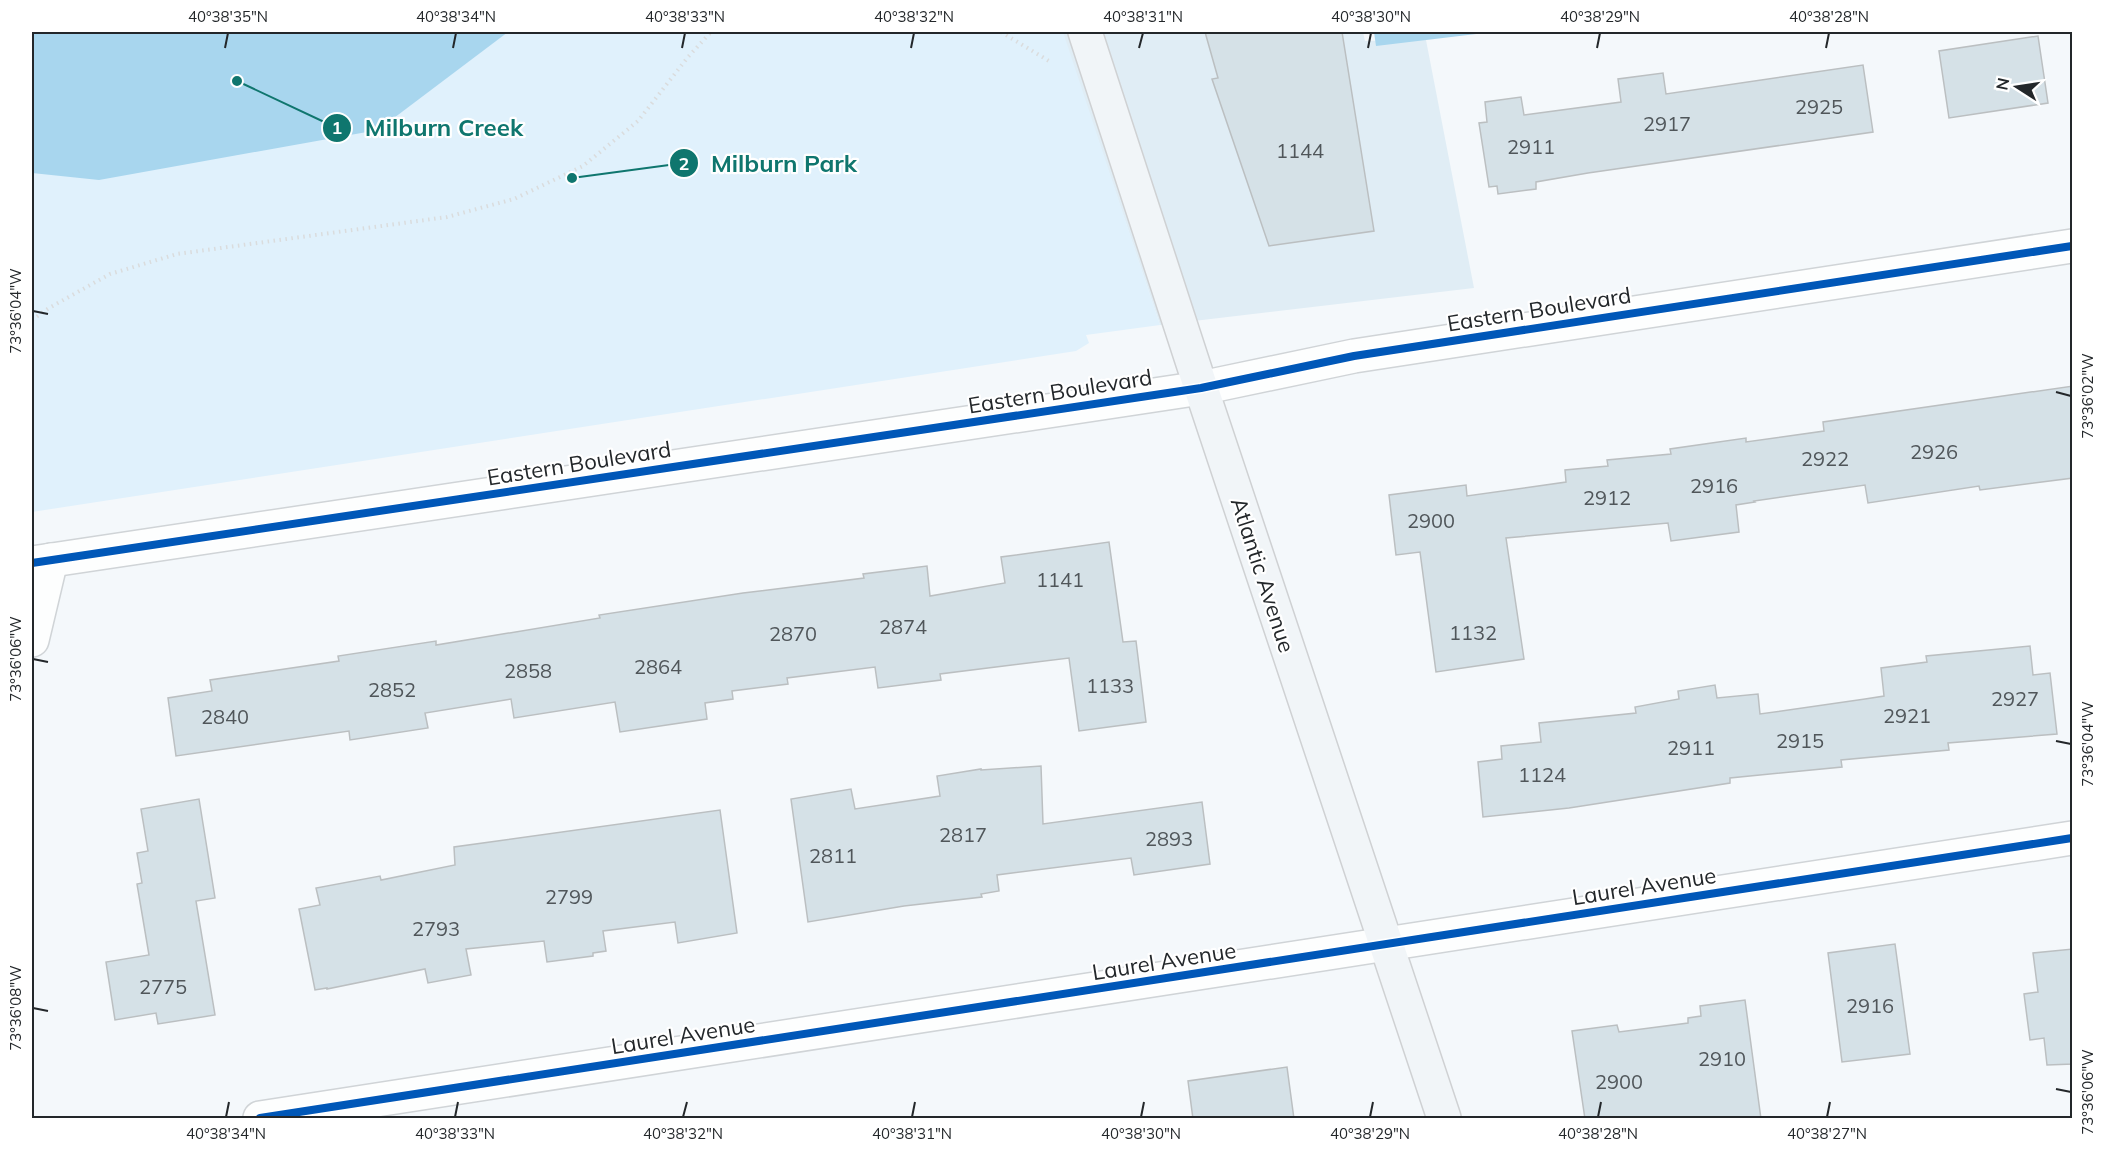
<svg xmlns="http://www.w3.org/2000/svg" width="2104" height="1150" viewBox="0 0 2104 1150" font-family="Mulish,sans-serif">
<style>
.built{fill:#e0edf5}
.green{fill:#e0f1fc}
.water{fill:#a8d6ee}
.building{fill:#d5e1e7;stroke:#bbbfc1;stroke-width:1.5}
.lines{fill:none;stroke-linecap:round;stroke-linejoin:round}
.minor-casing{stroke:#d0d4d7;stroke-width:36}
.major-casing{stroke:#cfd1d3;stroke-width:36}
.path{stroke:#dadcdd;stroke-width:4;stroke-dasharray:1.5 4.5;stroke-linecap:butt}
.minor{stroke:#fdfefe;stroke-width:33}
.major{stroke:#f1f5f8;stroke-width:33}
.cycleway-casing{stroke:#fff;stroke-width:11}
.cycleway{stroke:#0057b8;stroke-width:8}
.ticks{fill:none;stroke:#23272a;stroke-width:2}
.labels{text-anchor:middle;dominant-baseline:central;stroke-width:4.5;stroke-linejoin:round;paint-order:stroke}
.number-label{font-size:20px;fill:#50565a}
.street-label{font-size:22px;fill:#23272a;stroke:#fff}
.leader{fill:none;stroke:#0f766e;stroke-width:2}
.callout-dot{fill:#0f766e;stroke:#fff;stroke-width:2}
.mark-label{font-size:18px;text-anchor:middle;font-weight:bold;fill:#fff}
.callout-label{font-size:24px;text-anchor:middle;font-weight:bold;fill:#0f766e;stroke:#fff;stroke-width:4.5;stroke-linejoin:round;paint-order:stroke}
.neatline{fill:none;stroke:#23272a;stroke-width:2}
.ticks-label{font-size:15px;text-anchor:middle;fill:#23272a}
</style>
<rect width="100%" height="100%" fill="#f4f8fb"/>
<!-- built -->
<path class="built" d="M1062,32H1363L1365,41L1426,40L1474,288L1160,325Z"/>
<!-- green -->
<path class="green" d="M32,32H1063L1160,325L1086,335L1089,343L1076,351L32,512Z"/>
<!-- water -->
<g class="water">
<path d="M32,32H508L378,130L99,180L32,173Z"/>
<path d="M1374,32H1493L1376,46Z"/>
</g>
<!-- building -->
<g class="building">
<path d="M1205,32H1342L1374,231L1269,246L1212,79L1218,78Z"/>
<path d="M2038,36L2048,103L1949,118L1939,51Z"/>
<path d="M1863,65L1873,132L1588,173L1536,182V189L1498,194L1497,186L1489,187L1479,123L1487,122L1485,102L1521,97L1524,115L1621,102L1618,79L1663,73L1666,94Z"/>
<path d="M2073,386V478L1980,490L1979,486L1868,503L1865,485L1754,501L1755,502L1736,505L1739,532L1671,541L1668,523L1506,538L1524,659L1436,672L1420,552L1396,555L1389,495L1466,485L1467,496L1566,482L1565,470L1608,466L1607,460L1671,454L1670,449L1746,438V442L1824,431L1823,422Z"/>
<path d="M1109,542L1123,642L1136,641L1146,722L1079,731L1069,658L940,674L941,680L878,688L875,667L787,678L788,684L732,691L733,699L705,703L707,719L620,732L615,702L514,718L511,699L425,713L428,728L350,740L349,731L176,756L168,698L212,691L210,680L339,661L338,656L436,641V645L600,618L599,615L743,593L864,578L863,574L927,566L930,596L1005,583L1001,557Z"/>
<path d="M2030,646L2033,675L2050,673L2057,734L1948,743L1949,750L1841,760L1842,767L1730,778V783L1569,808L1483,817L1478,762L1502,759L1501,746L1541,742L1539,723L1636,713L1635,707L1679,699L1678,691L1715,685L1717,698L1758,694L1760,714L1865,699L1884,696L1881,668L1927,662L1926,656Z"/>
<path d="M1041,766L1043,824L1202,802L1210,864L1134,875L1131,858L997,875L999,891L981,894L982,897L904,906L808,922L791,799L851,789L855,809L940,796L937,776L981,769V770Z"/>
<path d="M199,799L215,898L196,901L215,1015L158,1024L156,1013L115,1020L106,962L149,955L137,884L142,883L137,853L148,851L141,809Z"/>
<path d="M720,810L737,933L678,943L675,922L603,931L606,951L593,953V956L547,962L544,941L466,949L471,975L428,983L425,969L327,989V988L315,990L299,909L320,905L316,888L380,876L381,880L455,865L454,847Z"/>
<path d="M1895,944L1910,1054L1842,1062L1828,953Z"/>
<path d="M2073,949V1064L2047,1065L2044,1038L2030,1040L2024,994L2038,992L2033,953Z"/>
<path d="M1745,1000L1761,1119H1585L1572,1031L1617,1025L1619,1032L1688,1023V1018L1701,1016L1700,1006Z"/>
<path d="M1287,1067L1294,1119H1193L1188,1081Z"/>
</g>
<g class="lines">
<defs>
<g id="minor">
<path d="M32,563L1201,388L1354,356L2072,246"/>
<path d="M32,640L51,560"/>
<path d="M260,1118L2072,838"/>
</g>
<path id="major" d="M1085,32L1201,388L1444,1118"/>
</defs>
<!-- minor casing -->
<use href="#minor" class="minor-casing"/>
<!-- major casing -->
<use href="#major" class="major-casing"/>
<!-- path -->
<g class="path">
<path d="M1001,32L1049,61"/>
<path d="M32,320L49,308L110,274L177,254L447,217L514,199L583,166L638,121L688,57L711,32"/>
</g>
<!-- minor -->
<use href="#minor" class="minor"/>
<!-- major -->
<use href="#major" class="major"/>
<defs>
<g id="cycleway">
<path d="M32,563L1201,388L1354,356L2072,246"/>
<path d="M260,1118L2072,838"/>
</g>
</defs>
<!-- cycleway casing -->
<use href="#cycleway" class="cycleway-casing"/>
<!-- cycleway -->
<use href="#cycleway" class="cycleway"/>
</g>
<!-- ticks -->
<path class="ticks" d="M225,48L228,33M453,48L456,33M682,48L685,33M911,48L914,33M1139,48L1143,33M1368,48L1371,33M1597,48L1600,33M1826,48L1829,33M33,311L48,314M2056,392L2071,396M33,659L48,662M2056,741L2071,744M33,1008L48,1011M2056,1089L2071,1092M226,1117L229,1102M455,1117L458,1102M683,1117L687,1102M912,1117L915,1102M1141,1117L1144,1102M1370,1117L1373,1102M1598,1117L1601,1102M1827,1117L1830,1102"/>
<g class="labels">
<!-- number labels -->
<g class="number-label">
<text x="1819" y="106">2925</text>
<text x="1667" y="123">2917</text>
<text x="1531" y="146">2911</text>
<text x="1300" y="150">1144</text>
<text x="1934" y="451">2926</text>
<text x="1825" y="458">2922</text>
<text x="1714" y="485">2916</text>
<text x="1607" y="497">2912</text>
<text x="1431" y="520">2900</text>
<text x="1060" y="579">1141</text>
<text x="903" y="626">2874</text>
<text x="1473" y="632">1132</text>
<text x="793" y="633">2870</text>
<text x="658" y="666">2864</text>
<text x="528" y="670">2858</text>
<text x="1110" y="685">1133</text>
<text x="392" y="689">2852</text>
<text x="2015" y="698">2927</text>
<text x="1907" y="715">2921</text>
<text x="225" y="716">2840</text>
<text x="1800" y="740">2915</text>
<text x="1691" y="747">2911</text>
<text x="1542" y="774">1124</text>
<text x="963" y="834">2817</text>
<text x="1169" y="838">2893</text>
<text x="833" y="855">2811</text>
<text x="569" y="896">2799</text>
<text x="436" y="928">2793</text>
<text x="163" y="986">2775</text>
<text x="1870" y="1005">2916</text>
<text x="1722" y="1058">2910</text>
<text x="1619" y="1081">2900</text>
</g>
<!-- street labels -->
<g class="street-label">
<text transform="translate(1539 309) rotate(-9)">Eastern Boulevard</text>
<text transform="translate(1060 391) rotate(-9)">Eastern Boulevard</text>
<text transform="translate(579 463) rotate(-9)">Eastern Boulevard</text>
<text transform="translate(1263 575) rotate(72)">Atlantic Avenue</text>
<text transform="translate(1644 886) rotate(-9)">Laurel Avenue</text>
<text transform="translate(1164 961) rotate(-9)">Laurel Avenue</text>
<text transform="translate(683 1035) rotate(-9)">Laurel Avenue</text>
</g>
</g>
<!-- callouts -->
<path class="leader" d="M237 81L337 128M572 178L684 163"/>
<g class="callout-dot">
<circle cx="237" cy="81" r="6"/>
<circle cx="572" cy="178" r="6"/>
<circle cx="337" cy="128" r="15"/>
<circle cx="684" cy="163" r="15"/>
</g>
<g class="mark-label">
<text x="337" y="134">1</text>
<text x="684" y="170">2</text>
</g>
<g class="callout-label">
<text x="444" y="136">Milburn Creek</text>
<text x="784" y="172">Milburn Park</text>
</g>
<!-- border -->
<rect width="2104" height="1150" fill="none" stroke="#ffffff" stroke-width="66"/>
<!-- north arrow -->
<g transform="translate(2017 87) rotate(282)" stroke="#ffffff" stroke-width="4.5" paint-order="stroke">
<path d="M0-4.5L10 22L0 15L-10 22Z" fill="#23272a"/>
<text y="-9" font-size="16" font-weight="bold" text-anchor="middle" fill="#23272a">N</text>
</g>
<rect x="33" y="33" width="2038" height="1084" class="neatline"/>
<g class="ticks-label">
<text x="228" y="22">40°38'35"N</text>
<text x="456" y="22">40°38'34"N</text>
<text x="685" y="22">40°38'33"N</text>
<text x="914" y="22">40°38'32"N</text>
<text x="1143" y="22">40°38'31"N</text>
<text x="1371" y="22">40°38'30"N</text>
<text x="1600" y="22">40°38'29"N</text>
<text x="1829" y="22">40°38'28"N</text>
<text transform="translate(16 311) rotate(-90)" y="5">73°36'04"W</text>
<text transform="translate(2088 396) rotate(-90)" y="5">73°36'02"W</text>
<text transform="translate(16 659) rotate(-90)" y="5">73°36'06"W</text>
<text transform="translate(2088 744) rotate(-90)" y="5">73°36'04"W</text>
<text transform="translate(16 1008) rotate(-90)" y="5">73°36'08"W</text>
<text transform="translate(2088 1092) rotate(-90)" y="5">73°36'06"W</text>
<text x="226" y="1139">40°38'34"N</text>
<text x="455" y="1139">40°38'33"N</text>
<text x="683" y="1139">40°38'32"N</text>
<text x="912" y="1139">40°38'31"N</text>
<text x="1141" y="1139">40°38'30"N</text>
<text x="1370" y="1139">40°38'29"N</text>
<text x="1598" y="1139">40°38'28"N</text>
<text x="1827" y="1139">40°38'27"N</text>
</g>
</svg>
